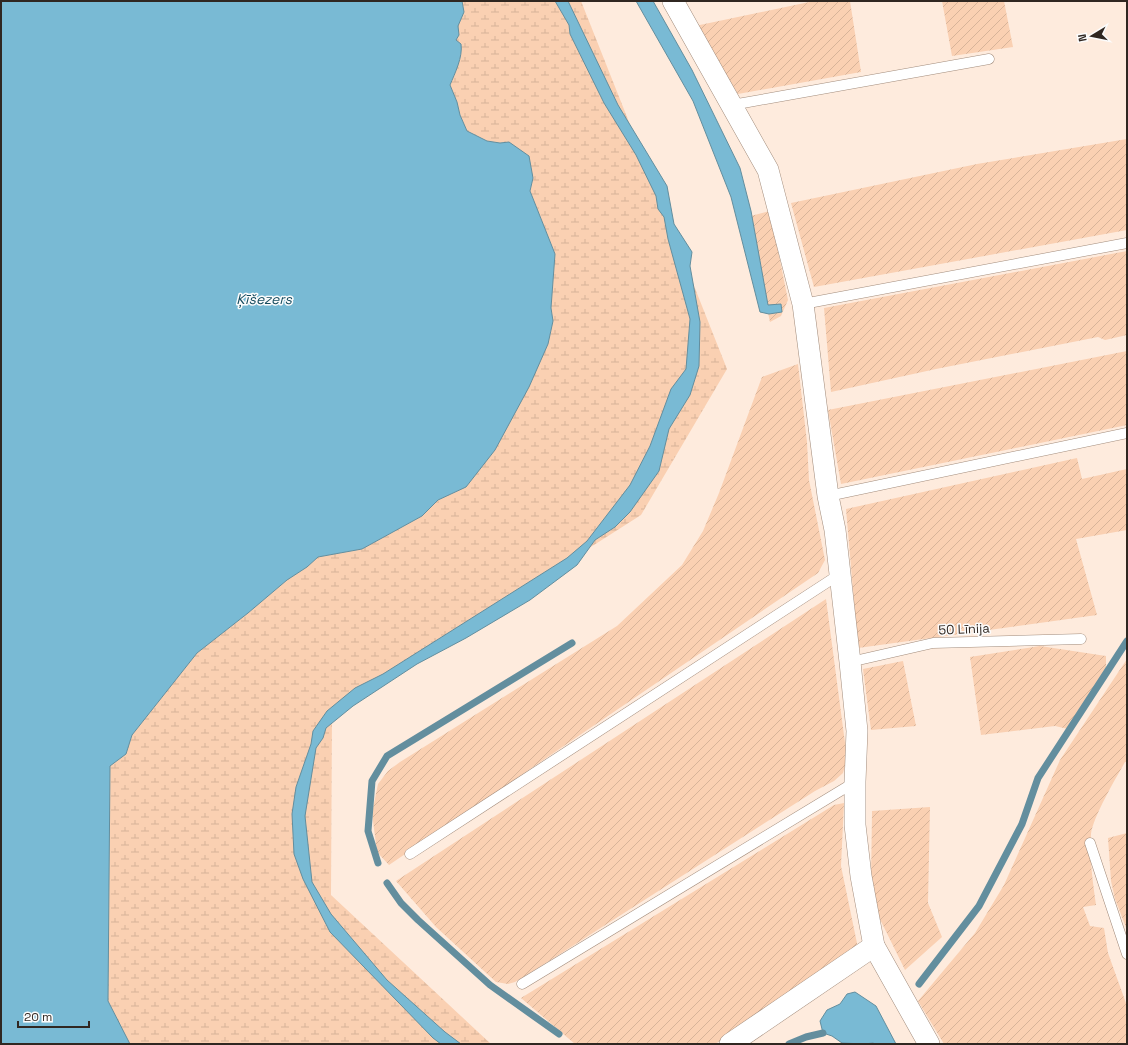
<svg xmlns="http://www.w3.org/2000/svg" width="1128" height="1045" viewBox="0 0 1128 1045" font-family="'Space Grotesk',sans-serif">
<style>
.wetland{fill:url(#wetland-marsh)}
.garden{fill:url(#garden-furrows)}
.water{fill:#79bad4;stroke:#638e9e}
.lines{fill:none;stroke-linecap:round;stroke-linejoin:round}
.stream{stroke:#638e9e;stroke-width:7}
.service-casing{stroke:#a28c7c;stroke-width:11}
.minor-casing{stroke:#a28c7c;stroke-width:22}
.service{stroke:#fff;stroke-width:10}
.minor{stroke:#fff;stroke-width:21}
.labels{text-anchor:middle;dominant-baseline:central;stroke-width:3;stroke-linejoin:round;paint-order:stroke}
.street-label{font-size:13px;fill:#302721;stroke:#fcfcfc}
.water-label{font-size:14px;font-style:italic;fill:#174d60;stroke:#fcfcfc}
</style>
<defs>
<pattern id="wetland-marsh" width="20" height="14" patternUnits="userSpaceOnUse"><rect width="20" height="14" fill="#fad0b2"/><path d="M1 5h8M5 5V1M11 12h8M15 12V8" fill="none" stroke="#d7b399"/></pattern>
<pattern id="garden-furrows" width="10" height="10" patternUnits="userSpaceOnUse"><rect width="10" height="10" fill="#fad0b2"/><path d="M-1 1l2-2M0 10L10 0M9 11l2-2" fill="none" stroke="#d7b399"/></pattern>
</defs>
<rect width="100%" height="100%" fill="#feebdd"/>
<!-- wetland -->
<path class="wetland" d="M462,1H581L727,369L641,515L332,712L331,895L491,1044H130L108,1001L110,766L126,754L132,735L197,653L248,613L287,580L307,567L318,557L362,549L422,516L438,500L466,487L548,344L553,321L551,308L555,254L530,191L533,178L509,142L500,143L487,141L467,131L460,115L457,102L450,85L456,71V40L459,35L458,26L464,12Z"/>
<!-- garden -->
<g class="garden">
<path d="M814,1H850L861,72L738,94L695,26Z"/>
<path d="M942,1H1004L1013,47L952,56Z"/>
<path d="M1127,139V230L814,287L791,203L977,164Z"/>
<path d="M770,211L788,300L781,316L770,322L747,217Z"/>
<path d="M1127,251V335L1105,340L1098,337L936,369L831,392L824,308Z"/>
<path d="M1127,351V425L841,484L828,410Z"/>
<path d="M798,364L807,442L809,480L825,560L818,573L389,865L377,852L372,813L378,784L388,771L400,762L617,626L682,565L703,531L719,493L762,377Z"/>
<path d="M1077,458L1082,479L1127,469V530L1076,539L1097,615L858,648L846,509Z"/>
<path d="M826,599L847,758L843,773L834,781L815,791L549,961L515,982L508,984L496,982L436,927L396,881Z"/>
<path d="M1040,646L1106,656V669L1068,729L1055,726L981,735L970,657Z"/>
<path d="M1127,659V762H1125C1116,778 1093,817 1091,834C1089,858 1093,882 1096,905L1083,907L1090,926L1104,928L1108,953L1127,1006V1044H944L918,1001L975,933L1004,885L1060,760Z"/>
<path d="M903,661L916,726L871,730L863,669Z"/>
<path d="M844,803L841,866L858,948L715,1044H575L521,998L834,805Z"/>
<path d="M930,807L928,903L942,937L905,970L873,905L871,883L872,811Z"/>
<path d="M1127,833V930L1115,899L1111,881L1108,838Z"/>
</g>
<!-- water -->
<g class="water">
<path d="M1,1H462L464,12L458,26L459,35L456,40L461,44C463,57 455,73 450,85L457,102L460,115L467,131L487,141L500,143L509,142L529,156L533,178L530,191L555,254L551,308L553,321L548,344L529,387L495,450L466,487L438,500L422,516L362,549L318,557L307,567L287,580L248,613L197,653L132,735L126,754L110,766L108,1001L130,1044H1Z"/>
<path d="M555,1H568L618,105L667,186L674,224L692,252L690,266L700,322L699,366L690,395L669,429L659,471L630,512L615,527L595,540L577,565L530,600L466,638L417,664L353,706L326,728L323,738L316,748L305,816L312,882L331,914L387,980L445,1032L461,1044H441L433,1038L330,932L303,879L294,854L292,814L296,787L311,744L313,731L327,711L355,688L383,674L567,558L587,541L630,485L650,446L671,389L686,369L690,319L668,239L664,217L658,209L656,196L636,155L604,103L570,34L569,25Z"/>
<path d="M636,1H653L692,70L740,168L751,211L768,305L781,304L782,312L769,314L760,312L731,197L693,101Z"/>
<path d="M855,992L876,1006L896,1044H875L873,1043L864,1044L842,1043L832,1036L823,1033L820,1021L827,1010L840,1004L847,994Z"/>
</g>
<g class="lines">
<!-- stream -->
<g class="stream">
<path d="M378,863L368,831L372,781L387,756L572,643"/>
<path d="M387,883L401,903L418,920L490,985L559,1034"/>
<path d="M919,984L979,906L1022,824L1038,778L1127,641"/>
<path d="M789,1044L806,1037L823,1033"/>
</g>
<defs>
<g id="service">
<path d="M732,105L989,59"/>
<path d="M803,304L1127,243"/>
<path d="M828,496L1127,433"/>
<path d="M850,662L933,643L1081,639"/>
<path d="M1090,843L1127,954"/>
<path d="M410,854L840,574"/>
<path d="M522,984L855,782"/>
</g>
<g id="minor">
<path d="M673,1L768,170L803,304L828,496L835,530L850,662L857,731L855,782V825L861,876L874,946L929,1044"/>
<path d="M730,1044L874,946"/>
</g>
</defs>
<!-- service casing -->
<use href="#service" class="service-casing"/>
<!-- minor casing -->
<use href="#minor" class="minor-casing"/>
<!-- service -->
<use href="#service" class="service"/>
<!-- minor -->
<use href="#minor" class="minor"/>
</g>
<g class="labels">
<!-- street labels -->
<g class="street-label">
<text transform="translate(964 629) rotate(-2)">50 Līnija</text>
</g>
<!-- water labels -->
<g class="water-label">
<text x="264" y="299">Ķīšezers</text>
</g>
</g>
<!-- border -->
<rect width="1128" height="1045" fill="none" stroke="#302721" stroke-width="4"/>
<!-- north arrow -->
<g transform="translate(1092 36) rotate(260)" stroke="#fcfcfc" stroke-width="3" paint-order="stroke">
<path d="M0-3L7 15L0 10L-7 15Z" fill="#302721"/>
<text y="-6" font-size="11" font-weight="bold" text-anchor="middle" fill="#302721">N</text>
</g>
<!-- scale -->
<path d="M18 1021v6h71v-6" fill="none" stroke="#302721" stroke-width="2"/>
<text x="24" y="1021" font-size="12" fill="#302721" stroke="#fcfcfc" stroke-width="3" paint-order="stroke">20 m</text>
</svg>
